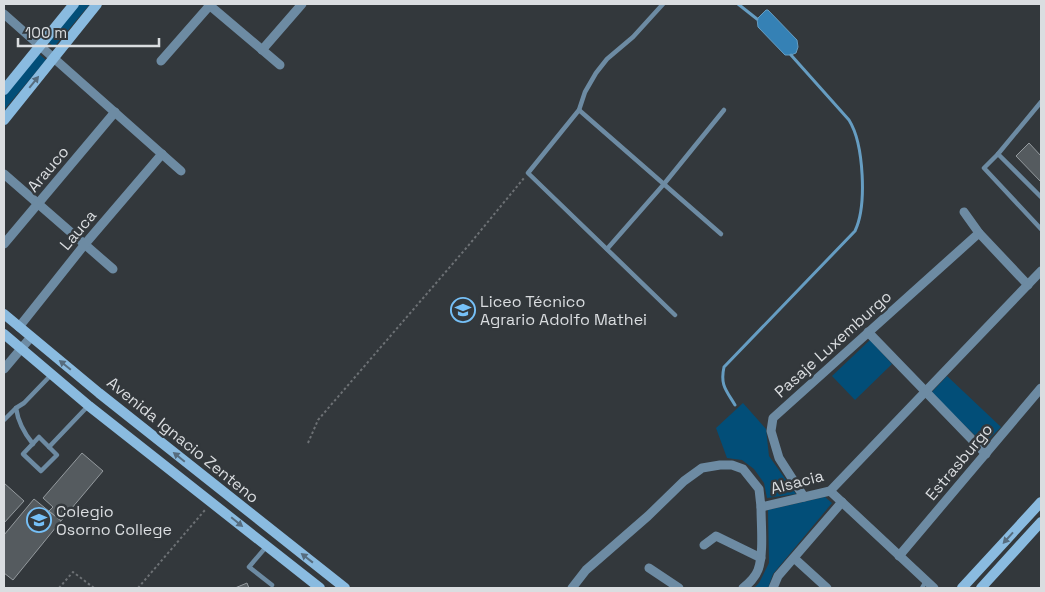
<svg xmlns="http://www.w3.org/2000/svg" width="1045" height="592" viewBox="0 0 1045 592" font-family="'Space Grotesk',sans-serif">
<style>
.green{fill:#024e78}
.water{fill:#3581b5;stroke:#669dc2}
.lines{fill:none;stroke-linecap:round;stroke-linejoin:round}
.stream{stroke:#669dc2;stroke-width:3}
.building{fill:#555b5f;stroke:#949a9e}
.path{stroke:#6d7175;stroke-width:2;stroke-dasharray:2.5 2.5;stroke-linecap:butt}
.lane{stroke:#6d8ba3;stroke-width:4.5}
.street{stroke:#6d8ba3;stroke-width:9}
.secondary{stroke:#8abbe0;stroke-width:10}
.oneway{fill:#566c7e}
.labels{text-anchor:middle;dominant-baseline:central;stroke-width:5;stroke-linejoin:round;paint-order:stroke}
.street-label{font-size:16px;fill:#dadde0;stroke:#33383c}
.poi-label{font-size:16px;fill:#dadde0;stroke:#33383c;text-anchor:start}
</style>
<rect width="100%" height="100%" fill="#33383c"/>
<!-- green -->
<g class="green">
<path d="M79,4H90L54,47L48,42Z"/>
<path d="M39,54L46,60L4,110V97Z"/>
<path d="M870,340L892,364L855,400L832,376Z"/>
<path d="M947,376L1001,427L984,444L931,393Z"/>
<path d="M743,403L766,429L769,456L796,494L767,498L764,483L754,469L742,460L727,458L716,428Z"/>
<path d="M825,497L832,503L773,574L768,588H754L759,583L769,563L768,510Z"/>
</g>
<!-- water -->
<path class="water" d="M766,10H768L797,40L798,47L796,53L791,55H785L758,27L757,19Z"/>
<g class="lines">
<!-- stream -->
<g class="stream">
<path d="M738,4L757,19"/>
<path d="M735,405C726,390 720,385 724,367L855,231C867,206 864,144 849,120L791,55"/>
</g>
</g>
<!-- building -->
<g class="building">
<path d="M1029,143L1041,156V182L1016,156Z"/>
<path d="M82,453L103,471L61,521L49,511L53,507L43,498Z"/>
<path d="M4,483L24,501L4,523Z"/>
<path d="M34,499L61,521L13,580L4,573V535Z"/>
<path d="M247,583L249,588H235Z"/>
</g>
<g class="lines">
<!-- path -->
<g class="path">
<path d="M308,443L318,420L468,246L524,178"/>
<path d="M59,588L73,572L94,588"/>
<path d="M138,588L205,510"/>
</g>
<!-- lane -->
<g class="lane">
<path d="M663,4L633,37L607,59L596,73L585,92L579,110L528,173L675,315"/>
<path d="M1041,102L998,154L1041,197"/>
<path d="M579,110L721,234"/>
<path d="M998,154L984,168L1041,229"/>
<path d="M607,249L664,184L724,110"/>
<path d="M16,408C18,422 24,433 33,444"/>
<path d="M4,420L16,408L24,403L51,375"/>
<path d="M39,437L57,455L41,471L23,454Z"/>
<path d="M49,447L88,406"/>
<path d="M266,547L249,567L272,585"/>
<path d="M922,588L926,581"/>
</g>
<!-- street -->
<g class="street">
<path d="M208,4L280,65"/>
<path d="M4,14L181,171"/>
<path d="M262,50L302,4"/>
<path d="M161,61L211,4"/>
<path d="M4,174L113,269"/>
<path d="M964,212L979,233"/>
<path d="M4,244L115,112"/>
<path d="M19,327L85,244L162,154"/>
<path d="M868,332L986,454"/>
<path d="M4,369L31,337"/>
<path d="M830,491L934,588"/>
<path d="M804,497L779,458L771,431L773,418L979,233L1028,285"/>
<path d="M704,545L716,536L761,558"/>
<path d="M899,556L1041,388"/>
<path d="M794,558L827,588"/>
<path d="M649,568L679,588"/>
<path d="M572,588L586,570L648,516L684,481L702,468L720,465H732L743,469L759,489L761,507L830,491L1041,271"/>
<path d="M743,588C749,583 755,578 758,570C764,554 761,525 761,507"/>
<path d="M773,588L778,576L842,502"/>
</g>
<!-- secondary -->
<g class="secondary">
<path d="M4,90L74,4"/>
<path d="M4,120L97,4"/>
<path d="M4,314L99,393L345,588"/>
<path d="M4,334L89,406L320,588"/>
<path d="M962,588L1041,502"/>
<path d="M981,588L1041,522"/>
</g>
</g>
<!-- one-way arrows -->
<defs><path id="oneway-solid" d="M-6-.8H1V-3.2L6.5 0L1 3.2V.8H-6Z" transform="scale(1.25)"/></defs>
<g class="oneway">
<use href="#oneway-solid" transform="translate(34 82) rotate(-51)"/>
<use href="#oneway-solid" transform="translate(65 365) rotate(-141)"/>
<use href="#oneway-solid" transform="translate(179 457) rotate(-141)"/>
<use href="#oneway-solid" transform="translate(237 522) rotate(39)"/>
<use href="#oneway-solid" transform="translate(1008 538) rotate(132)"/>
<use href="#oneway-solid" transform="translate(307 558) rotate(-142)"/>
</g>
<!-- icons -->
<defs>
<symbol id="school-ring" viewBox="-11 -11 22 22"><circle r="9.5" fill="#33383c" stroke="#76c0f7" stroke-width="1.5"/><path d="M0-5L7-2L0 1L-7-2ZM-4 1L0 2.5L4 1V4Q0 6-4 4Z" fill="#76c0f7"/></symbol>
</defs>
<g fill-rule="evenodd">
<use href="#school-ring" x="449" y="296" width="28" height="28"/>
<use href="#school-ring" x="25" y="506" width="28" height="28"/>
</g>
<g class="labels">
<!-- street labels -->
<g class="street-label">
<text transform="translate(48 169) rotate(-50)">Arauco</text>
<text transform="translate(78 230) rotate(-50)">Lauca</text>
<text transform="translate(833 344) rotate(-42)">Pasaje Luxemburgo</text>
<text transform="translate(183 440) rotate(39)">Avenida Ignacio Zenteno</text>
<text transform="translate(959 462) rotate(-50)">Estrasburgo</text>
<text transform="translate(797 482) rotate(-15)">Alsacia</text>
</g>
<!-- poi labels -->
<g class="poi-label">
<text x="480" y="301">Liceo Técnico<tspan x="480" dy="18">Agrario Adolfo Mathei</tspan></text>
<text x="56" y="511">Colegio<tspan x="56" dy="18">Osorno College</tspan></text>
</g>
</g>
<!-- border -->
<rect width="1045" height="592" fill="none" stroke="#dadde0" stroke-width="10"/>
<!-- scale -->
<path d="M18 38v8h141v-8" fill="none" stroke="#dadde0" stroke-width="2.5"/>
<text x="25" y="38" font-size="15" fill="#dadde0" stroke="#33383c" stroke-width="4" paint-order="stroke">100 m</text>
</svg>
